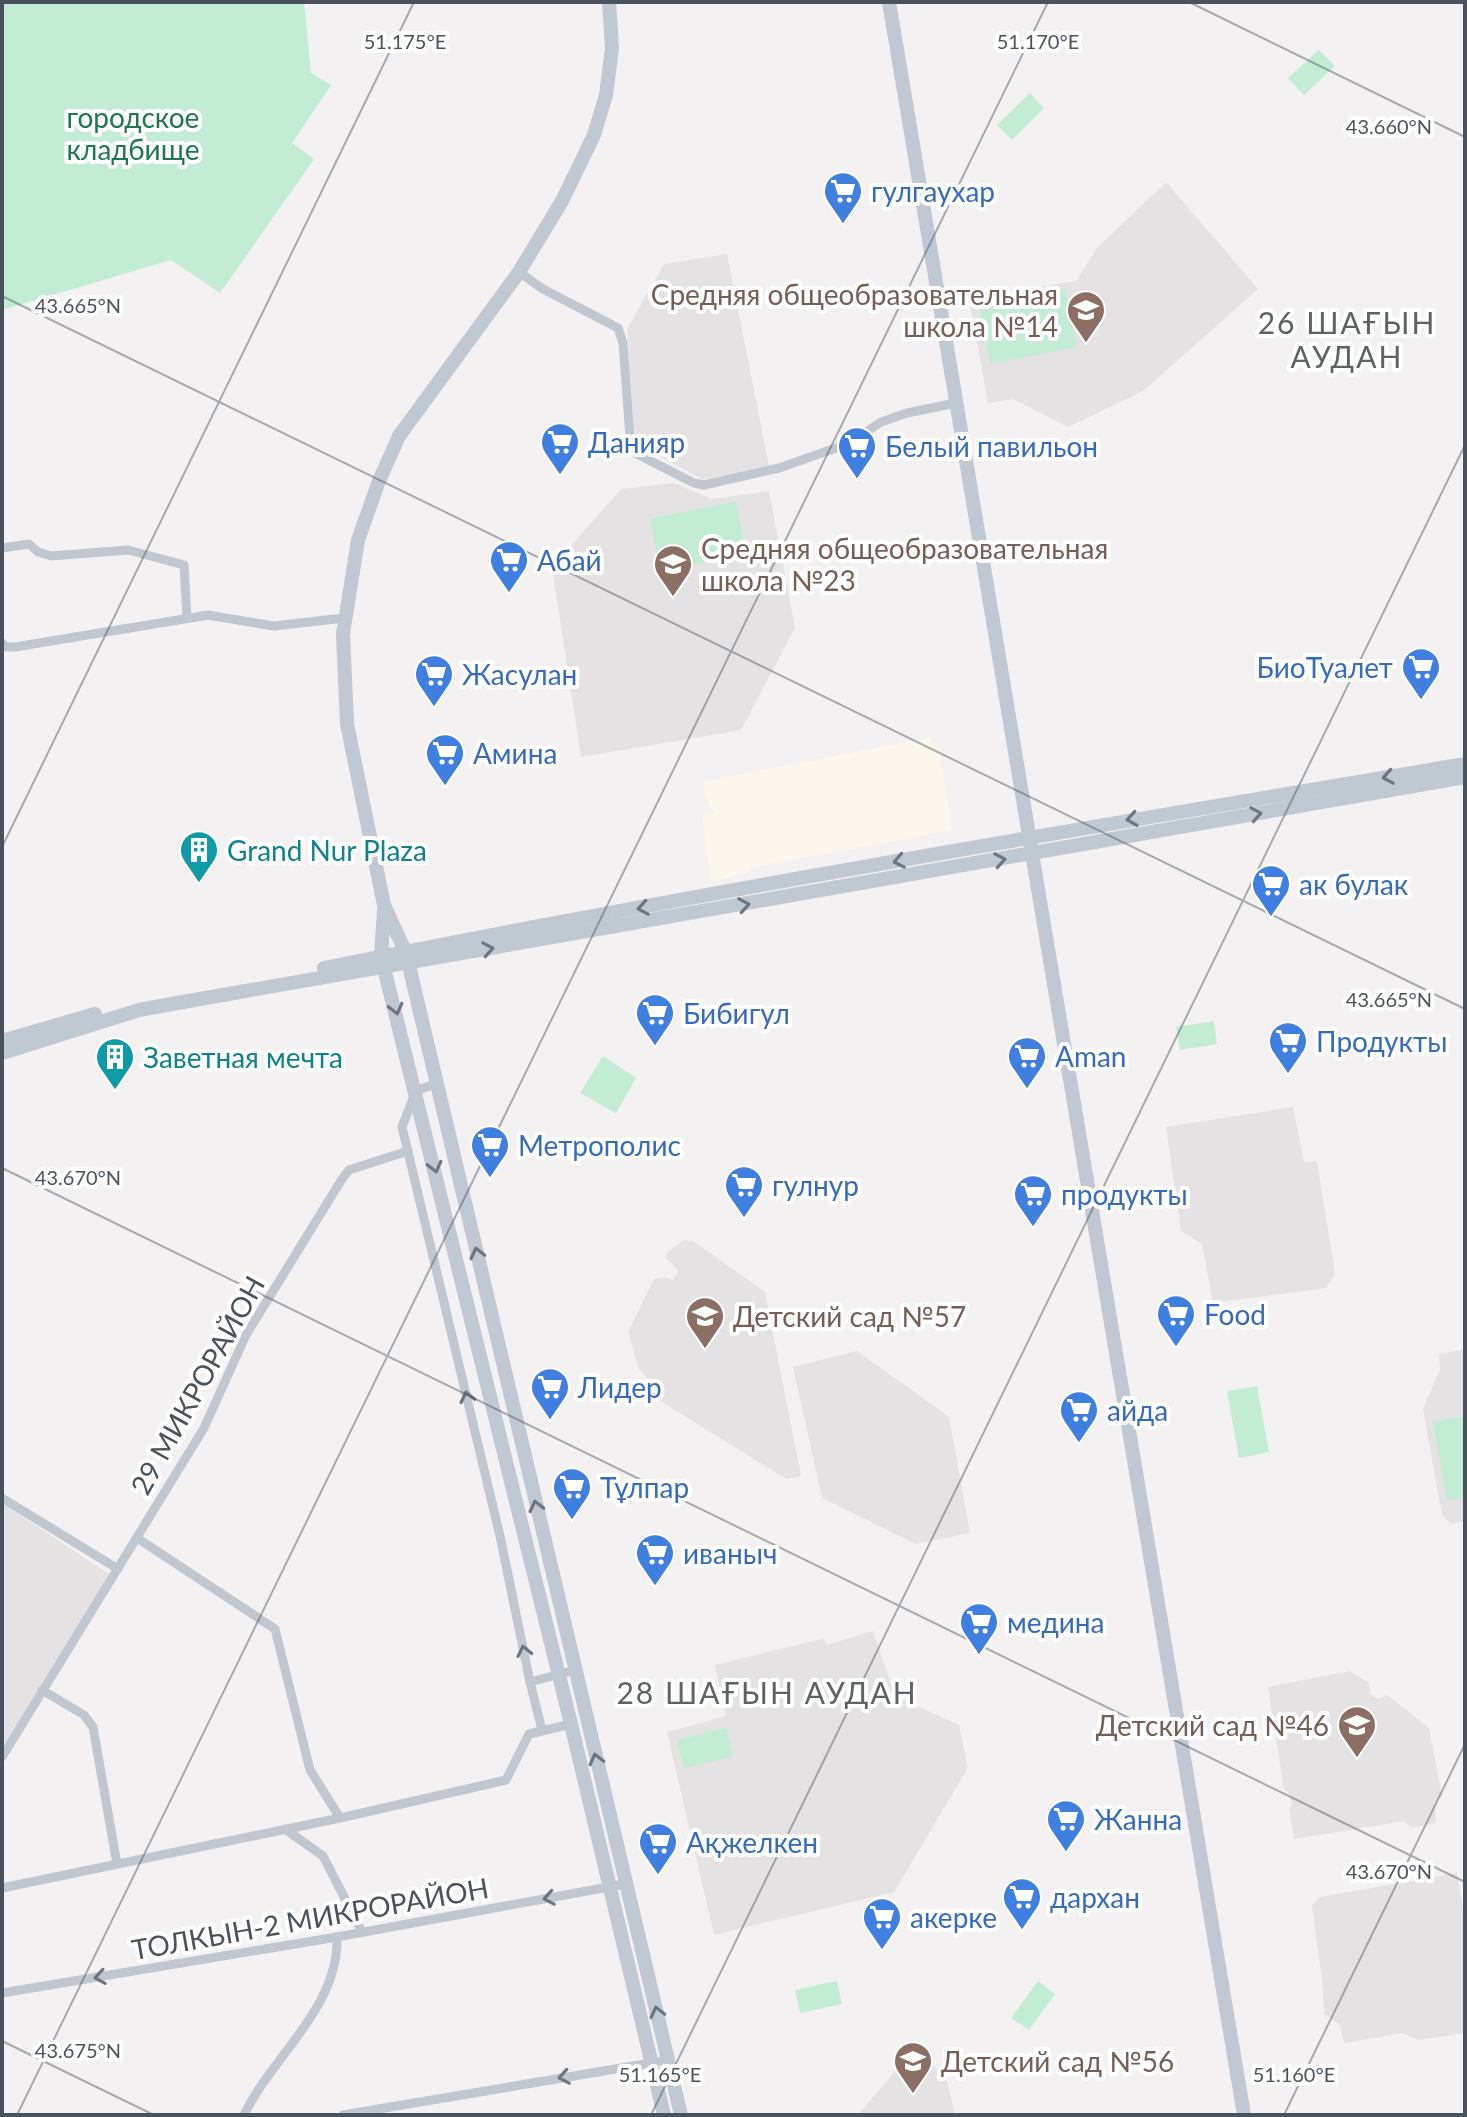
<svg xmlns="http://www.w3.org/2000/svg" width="1467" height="2117" viewBox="0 0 1467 2117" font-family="Lato,sans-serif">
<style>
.commercial{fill:#fbf7ec}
.education{fill:#e4e2e2}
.green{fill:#c3ecd5}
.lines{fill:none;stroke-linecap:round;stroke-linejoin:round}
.street{stroke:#c0c7ce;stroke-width:9}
.secondary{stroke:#c0c8d2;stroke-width:14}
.oneway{stroke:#6d7680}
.oneway2{stroke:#6d767f}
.ticks{fill:none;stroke:#4a535d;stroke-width:2;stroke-opacity:0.45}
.labels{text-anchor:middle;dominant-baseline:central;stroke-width:8;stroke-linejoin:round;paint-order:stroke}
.park-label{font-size:28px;fill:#1f7950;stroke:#fff}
.shop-label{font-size:28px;fill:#366cbe;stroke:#fff;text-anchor:start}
.education-label{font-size:28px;fill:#785e54;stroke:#fff;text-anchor:start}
.culture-label{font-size:28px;fill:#0d838f;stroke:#fff;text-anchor:start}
.street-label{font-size:28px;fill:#4a535d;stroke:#fff}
.neighbourhood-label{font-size:30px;letter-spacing:2px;fill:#5e6165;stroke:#fff}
.ticks-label{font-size:20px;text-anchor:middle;fill:#4a535d;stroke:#fff;stroke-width:8;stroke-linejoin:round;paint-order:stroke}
</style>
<rect width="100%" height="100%" fill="#f3f1f1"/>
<!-- commercial -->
<path class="commercial" d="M931,737L932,746H939L952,830L749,868V872L711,883L702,815L714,813L706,797L703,782Z"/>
<!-- education -->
<g class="education">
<path d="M1166,182L1258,289L1143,391L1068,427L1013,399L988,403L969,298L1076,281L1097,248Z"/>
<path d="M727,254L769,466L704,480L635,444L627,329L664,264Z"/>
<path d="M674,483L712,499L769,491L795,628L741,730L581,757L552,567L621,489Z"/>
<path d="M1293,1107L1304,1162L1317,1161L1335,1274L1326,1288L1213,1303L1202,1244L1181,1231L1166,1127Z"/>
<path d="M684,1240L693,1241L765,1292L801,1476L786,1479L657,1399L654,1379H648L639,1369L628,1332L654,1279L665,1277L672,1281L679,1271L666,1258L667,1253Z"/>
<path d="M1465,1349V1521L1451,1524L1442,1515L1423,1409L1440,1370L1439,1354Z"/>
<path d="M857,1351L949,1417L970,1533L916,1544L822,1498L793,1367Z"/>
<path d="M2,1503L109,1574L2,1748Z"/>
<path d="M873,1631L895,1696L959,1725L968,1768L894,1892L714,1935L667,1732L726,1716L715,1665L824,1638L826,1645Z"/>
<path d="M1350,1671L1369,1683L1370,1694L1378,1699L1387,1695L1429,1728L1442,1796L1435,1803L1436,1823L1411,1828L1404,1821L1294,1839L1289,1808L1292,1805L1289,1793L1284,1790L1268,1687Z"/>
<path d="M1457,1873L1465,1920V2033L1418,2040L1402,2033L1344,2043L1340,2025L1324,2014L1323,1989L1312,1905L1320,1897Z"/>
<path d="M914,2049L946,2077L955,2115H858Z"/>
</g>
<!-- green -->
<g class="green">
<path d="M2,2H304L311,73L331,85L292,143L314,159L220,293L171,260L2,310Z"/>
<path d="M1319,50L1335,66L1304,95L1288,78Z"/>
<path d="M1030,93L1044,108L1012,140L997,125Z"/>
<path d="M1065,289L1077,347L990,364L979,305Z"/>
<path d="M736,501L746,554L660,571L650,519Z"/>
<path d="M1214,1021L1217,1044L1180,1050L1176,1027Z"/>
<path d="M603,1056L636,1078L616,1113L580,1093Z"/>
<path d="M1257,1386L1269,1452L1239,1458L1227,1391Z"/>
<path d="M1464,1416L1465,1498L1447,1501L1433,1422Z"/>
<path d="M726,1728L733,1756L684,1768L677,1740Z"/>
<path d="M837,1981L842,2004L800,2013L795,1990Z"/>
<path d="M1038,1981L1055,1994L1029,2030L1011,2018Z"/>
</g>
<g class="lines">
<!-- street -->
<g class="street">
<path d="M519,272L543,289L618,328L623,343L631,451L694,483L704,485L779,468L850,443L881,422L907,413L956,403"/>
<path d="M2,548L29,544L38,552L51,556L128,550L184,565L187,618"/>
<path d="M2,643L6,647H15L208,615L274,626L344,618"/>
<path d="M437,1083L416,1091L402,1127L500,1536L530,1682L575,1670"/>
<path d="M2,1498L118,1569"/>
<path d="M137,1538L275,1629L310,1770L340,1818"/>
<path d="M530,1682L542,1730"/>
<path d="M42,1690L84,1715L93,1727L117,1864"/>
<path d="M2,1757L204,1428L246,1335L342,1179L349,1170L408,1151"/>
<path d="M285,1829L323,1856L362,1932"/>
<path d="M2,1888L340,1818L506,1780L529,1734L571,1724"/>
<path d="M2,1993L337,1937L625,1884"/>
<path d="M244,2115C272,2056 339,2008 337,1937"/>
<path d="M343,2115L669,2060"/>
</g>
<!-- secondary -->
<g class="secondary">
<path d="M609,2L612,48L606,95L594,135L562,201L519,272L399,436L379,481L358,540L343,634L347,724L384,905L406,953L681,2115"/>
<path d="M889,2L1244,2115"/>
<path d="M384,910L381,956L571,1724L664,2115"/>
<path d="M324,968C702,892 1084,828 1465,764"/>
<path d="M2,1041L95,1014"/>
<path d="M2,1053L139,1010L177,1003L1465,777"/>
</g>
</g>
<!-- one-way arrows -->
<defs><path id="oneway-chevron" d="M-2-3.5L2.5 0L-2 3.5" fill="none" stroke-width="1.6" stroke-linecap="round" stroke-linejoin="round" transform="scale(2)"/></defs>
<g class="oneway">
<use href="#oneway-chevron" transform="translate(1388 777) rotate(170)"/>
<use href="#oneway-chevron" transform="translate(1256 814) rotate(-10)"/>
<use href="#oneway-chevron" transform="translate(1132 819) rotate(171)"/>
<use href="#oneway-chevron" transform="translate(1000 860) rotate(-10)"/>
<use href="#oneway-chevron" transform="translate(899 861) rotate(169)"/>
<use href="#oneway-chevron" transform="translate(744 905) rotate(-10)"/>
<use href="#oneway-chevron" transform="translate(643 908) rotate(170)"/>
<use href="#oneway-chevron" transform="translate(488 949) rotate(-10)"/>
<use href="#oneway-chevron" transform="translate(396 1009) rotate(76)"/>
<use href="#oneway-chevron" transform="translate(435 1167) rotate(76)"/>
<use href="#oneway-chevron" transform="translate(477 1253) rotate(-103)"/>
<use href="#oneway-chevron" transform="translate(536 1506) rotate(-103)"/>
<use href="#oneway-chevron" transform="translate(596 1759) rotate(-104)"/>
<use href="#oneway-chevron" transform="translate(657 2012) rotate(-103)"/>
</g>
<g class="oneway2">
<use href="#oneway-chevron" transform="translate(467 1397) rotate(-103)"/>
<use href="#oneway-chevron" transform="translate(524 1651) rotate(-102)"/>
<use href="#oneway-chevron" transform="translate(549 1898) rotate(170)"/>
<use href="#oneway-chevron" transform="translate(100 1977) rotate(171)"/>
<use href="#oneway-chevron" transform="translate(564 2077) rotate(170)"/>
</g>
<!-- ticks -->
<path class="ticks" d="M1189,2L1465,137M2,296L1465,1009M2,847L414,2M2,1168L1465,1882M2,2041L154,2115M17,2115L1048,2M651,2115L1465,445M1284,2115L1465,1744"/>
<!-- icons -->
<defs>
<symbol id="supermarket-pin" viewBox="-11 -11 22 30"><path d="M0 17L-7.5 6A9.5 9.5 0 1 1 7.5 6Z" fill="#3f7fe0" stroke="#fff"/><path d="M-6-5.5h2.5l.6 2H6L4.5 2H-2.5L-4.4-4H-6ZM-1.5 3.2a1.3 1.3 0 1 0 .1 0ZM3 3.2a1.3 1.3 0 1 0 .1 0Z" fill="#fff"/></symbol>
<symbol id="school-pin" viewBox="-11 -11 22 30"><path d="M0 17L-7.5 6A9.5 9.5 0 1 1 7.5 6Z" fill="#8d6e63" stroke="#fff"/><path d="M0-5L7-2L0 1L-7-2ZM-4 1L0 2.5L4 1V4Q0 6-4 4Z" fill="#fff"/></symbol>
<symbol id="building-pin" viewBox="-11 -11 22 30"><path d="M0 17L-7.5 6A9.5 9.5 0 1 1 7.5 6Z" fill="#0f9aa8" stroke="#fff"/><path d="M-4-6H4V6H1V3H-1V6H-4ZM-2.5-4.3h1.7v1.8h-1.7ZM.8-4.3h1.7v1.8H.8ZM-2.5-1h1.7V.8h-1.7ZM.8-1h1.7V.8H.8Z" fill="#fff"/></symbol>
</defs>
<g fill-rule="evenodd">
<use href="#supermarket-pin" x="821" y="169" width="44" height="60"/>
<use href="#school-pin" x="1064" y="288" width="44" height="60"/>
<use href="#supermarket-pin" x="538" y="420" width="44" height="60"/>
<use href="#supermarket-pin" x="835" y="424" width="44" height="60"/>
<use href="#supermarket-pin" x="487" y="538" width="44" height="60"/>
<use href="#school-pin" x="651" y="542" width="44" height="60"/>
<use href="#supermarket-pin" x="1399" y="645" width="44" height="60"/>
<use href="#supermarket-pin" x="412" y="652" width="44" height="60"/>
<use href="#supermarket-pin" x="423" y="731" width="44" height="60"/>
<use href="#building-pin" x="177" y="828" width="44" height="60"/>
<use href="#supermarket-pin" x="1249" y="862" width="44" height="60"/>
<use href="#supermarket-pin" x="633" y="991" width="44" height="60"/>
<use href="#supermarket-pin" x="1266" y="1019" width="44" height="60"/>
<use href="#supermarket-pin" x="1005" y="1034" width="44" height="60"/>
<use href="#building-pin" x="93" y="1035" width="44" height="60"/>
<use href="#supermarket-pin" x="468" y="1123" width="44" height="60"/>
<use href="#supermarket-pin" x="722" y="1163" width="44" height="60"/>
<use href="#supermarket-pin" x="1011" y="1172" width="44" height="60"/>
<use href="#supermarket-pin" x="1154" y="1292" width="44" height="60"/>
<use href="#school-pin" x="683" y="1294" width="44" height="60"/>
<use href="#supermarket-pin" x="528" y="1365" width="44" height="60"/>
<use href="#supermarket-pin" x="1057" y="1388" width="44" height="60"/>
<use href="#supermarket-pin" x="550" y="1465" width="44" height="60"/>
<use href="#supermarket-pin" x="633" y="1531" width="44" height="60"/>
<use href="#supermarket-pin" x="957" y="1600" width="44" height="60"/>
<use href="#school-pin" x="1335" y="1703" width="44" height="60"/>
<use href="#supermarket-pin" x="1044" y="1797" width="44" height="60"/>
<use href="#supermarket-pin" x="636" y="1820" width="44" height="60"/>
<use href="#supermarket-pin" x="1000" y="1875" width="44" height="60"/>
<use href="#supermarket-pin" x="860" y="1895" width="44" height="60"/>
<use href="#school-pin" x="891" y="2039" width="44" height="60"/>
</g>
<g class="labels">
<!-- park labels -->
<g class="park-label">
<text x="133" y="117">городское<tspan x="133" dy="32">кладбище</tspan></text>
</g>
<!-- shop labels -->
<g class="shop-label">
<text x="871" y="191">гулгаухар</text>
<text x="588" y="442">Данияр</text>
<text x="885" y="446">Белый павильон</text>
<text x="537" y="560">Абай</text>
<text x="1393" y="667" text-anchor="end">БиоТуалет</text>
<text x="462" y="674">Жасулан</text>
<text x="473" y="753">Амина</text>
<text x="1299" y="884">ак булак</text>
<text x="683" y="1013">Бибигул</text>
<text x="1316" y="1041">Продукты</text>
<text x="1055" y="1056">Aman</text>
<text x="518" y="1145">Метрополис</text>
<text x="772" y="1185">гулнур</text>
<text x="1061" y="1194">продукты</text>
<text x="1204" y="1314">Food</text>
<text x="578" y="1387">Лидер</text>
<text x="1107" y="1410">айда</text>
<text x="600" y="1487">Тұлпар</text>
<text x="683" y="1553">иваныч</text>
<text x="1007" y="1622">медина</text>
<text x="1094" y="1819">Жанна</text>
<text x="686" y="1842">Ақжелкен</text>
<text x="1050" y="1897">дархан</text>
<text x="910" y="1917">акерке</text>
</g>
<!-- education labels -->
<g class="education-label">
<text x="1058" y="294" text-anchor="end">Cредняя общеобразовательная<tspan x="1058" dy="32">школа №14</tspan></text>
<text x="701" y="548">Средняя общеобразовательная<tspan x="701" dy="32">школа №23</tspan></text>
<text x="733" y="1316">Детский сад №57</text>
<text x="1329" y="1725" text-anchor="end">Детский сад №46</text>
<text x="941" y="2061">Детский сад №56</text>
</g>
<!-- culture labels -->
<g class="culture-label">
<text x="227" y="850">Grand Nur Plaza</text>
<text x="143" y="1057">Заветная мечта</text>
</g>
<!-- street labels -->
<g class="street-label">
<text transform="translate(197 1385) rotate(-61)">29 МИКРОРАЙОН</text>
<text transform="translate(310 1918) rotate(-10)">ТОЛКЫН-2 МИКРОРАЙОН</text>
</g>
<!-- neighbourhood labels -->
<g class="neighbourhood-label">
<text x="1347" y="322">26 ШАҒЫН<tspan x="1347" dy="34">АУДАН</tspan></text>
<text x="767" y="1692">28 ШАҒЫН АУДАН</text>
</g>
</g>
<g class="ticks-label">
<text x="405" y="49">51.175°E</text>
<text x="1038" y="49">51.170°E</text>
<text x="1389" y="134">43.660°N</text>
<text x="78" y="313">43.665°N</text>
<text x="1389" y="1007">43.665°N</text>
<text x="78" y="1185">43.670°N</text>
<text x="1389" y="1879">43.670°N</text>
<text x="78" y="2058">43.675°N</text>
<text x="660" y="2082">51.165°E</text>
<text x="1294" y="2082">51.160°E</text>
</g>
<!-- border -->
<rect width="1467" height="2117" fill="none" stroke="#4a535d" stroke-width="8"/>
</svg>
